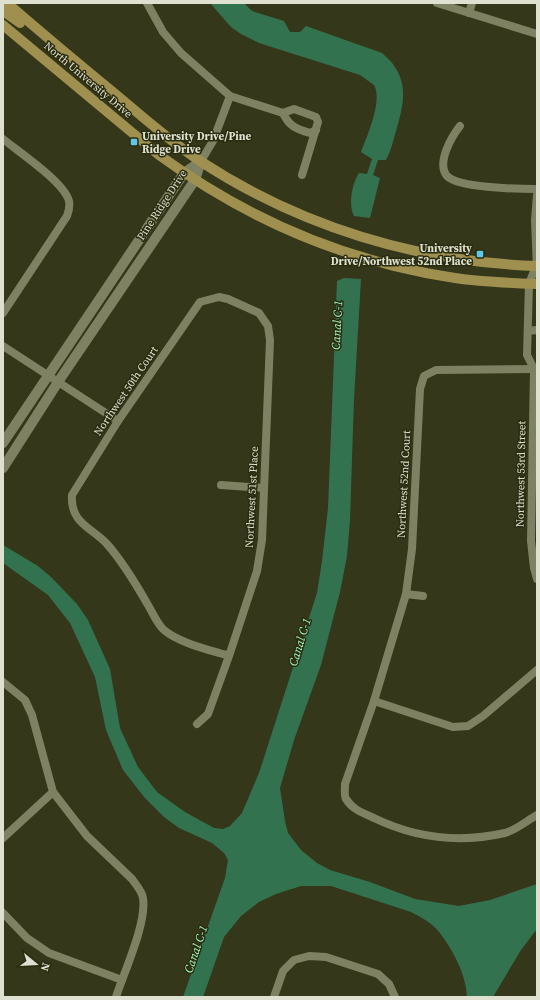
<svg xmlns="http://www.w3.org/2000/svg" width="540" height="1000" viewBox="0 0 540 1000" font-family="'Source Serif 4',serif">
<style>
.water{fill:#33724e}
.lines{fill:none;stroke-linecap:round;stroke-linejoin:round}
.minor{stroke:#7f8262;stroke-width:8}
.tertiary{stroke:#7f8262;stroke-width:10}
.primary{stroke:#a09050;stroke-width:10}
.poi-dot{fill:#5cc7e8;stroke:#2a2c0f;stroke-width:1.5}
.labels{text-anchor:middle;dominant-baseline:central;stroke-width:3;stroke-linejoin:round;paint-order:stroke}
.street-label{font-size:11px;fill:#dfe1d0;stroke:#2a2c0f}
.poi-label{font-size:11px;font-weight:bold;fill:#dfe1d0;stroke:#2a2c0f;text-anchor:start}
.water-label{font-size:12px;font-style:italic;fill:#a1fcc4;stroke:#2a2c0f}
</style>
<rect width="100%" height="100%" fill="#343719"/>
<!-- water -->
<g class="water">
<path d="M210,3H244L252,11L284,21L290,32H300L306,26L382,53C410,76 405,101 396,131C393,141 391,151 386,160H378L373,175L380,178L370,218L354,216C348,204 352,184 359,173L367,174L372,159L361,152C367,136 383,100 374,85L360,75L259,43L241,34L231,27Z"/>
<path d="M344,278L361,279L354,399L350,520L347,556L340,592L321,665L294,740L280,788L285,821L288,833L301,850L317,863L330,870L370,882L415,899L459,906L490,900L537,884V929L521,950L493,997H467C466,974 453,950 439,932C432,923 421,917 411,912L331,886H301L276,894L259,902L241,916L224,937L203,997H183L225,878L228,860L224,853L212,843L179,828L164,817L145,798L123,770L106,730L95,677L70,623L48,595L3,563V545L38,566L51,577L77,604L88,620L110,669L120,728L138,767L157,792L185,812L214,828L223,829L230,826L242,813L259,773L317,593L322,561L328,508L337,281Z"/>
</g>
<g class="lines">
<!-- minor -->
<g class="minor">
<path d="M147,3L163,32L181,53L230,96L283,113L294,109L316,117L318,122L302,175"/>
<path d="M437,3L537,34"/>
<path d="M469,13L472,3"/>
<path d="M283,113C289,126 296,129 310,133L316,130"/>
<path d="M460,126C452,136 436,163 447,176C458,188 520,189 537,189"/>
<path d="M3,139C19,152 64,182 69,201C70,207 69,211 67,216L3,313"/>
<path d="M201,161L213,141L230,96"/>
<path d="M537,195L535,220L537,269"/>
<path d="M536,266L529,284L527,355L534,369L531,541L534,568L537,579"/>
<path d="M528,331L537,330"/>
<path d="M3,346L118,421"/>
<path d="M537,369L436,370L424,376L420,389L412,549L406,594L374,701L345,784C345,789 344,796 346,799C353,810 363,813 374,818C415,838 460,843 505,833C516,830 528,820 537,815"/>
<path d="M221,485L263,488"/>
<path d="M406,594L423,596"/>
<path d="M3,682L25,700L32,715L53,792L87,836L132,879C136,885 142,891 143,898C147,923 124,972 116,997"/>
<path d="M374,701L453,727L468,726L483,716L537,670"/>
<path d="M197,724L208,714L229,656L257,571L262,540L270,340L268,326L259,313L228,299L219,297L200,302L118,421L72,495C70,523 91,527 107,544C123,562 136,584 148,605C153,613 157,624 164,630C179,643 210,650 229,656"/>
<path d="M3,838L53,792"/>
<path d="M3,913L27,938L49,953L122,980"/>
<path d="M274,997L283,971L294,960L309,956L326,957L378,974L389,984L395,997"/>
</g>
<!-- tertiary -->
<g class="tertiary">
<path d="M3,443L184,173L201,161"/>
<path d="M3,468L58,382L195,180L201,161"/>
</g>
<!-- primary -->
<g class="primary">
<path d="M7,3C44,35 81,66 119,97C145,119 171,142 200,161C301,227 417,262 537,266"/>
<path d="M3,11L20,23"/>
<path d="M3,25L159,155C247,219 347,262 455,278C482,282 510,283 537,284"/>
</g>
</g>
<!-- markers -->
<g class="poi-dot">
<rect x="130" y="138" width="8" height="8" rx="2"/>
<rect x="476" y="250" width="8" height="8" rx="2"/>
</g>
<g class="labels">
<!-- street labels -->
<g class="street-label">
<text transform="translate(88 80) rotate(40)">North University Drive</text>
<text transform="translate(162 205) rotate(-57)">Pine Ridge Drive</text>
<text transform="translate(126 391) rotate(-56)">Northwest 50th Court</text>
<text transform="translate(521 474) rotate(-89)">Northwest 53rd Street</text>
<text transform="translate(404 484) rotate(-87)">Northwest 52nd Court</text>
<text transform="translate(252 497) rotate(-87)">Northwest 51st Place</text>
</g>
<!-- poi labels -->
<g class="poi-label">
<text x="142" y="136">University Drive/Pine<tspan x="142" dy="13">Ridge Drive</tspan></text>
<text x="472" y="248" text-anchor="end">University<tspan x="472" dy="13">Drive/Northwest 52nd Place</tspan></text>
</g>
<!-- water labels -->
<g class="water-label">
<text transform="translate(337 325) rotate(-87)">Canal C-1</text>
<text transform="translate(300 642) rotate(-73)">Canal C-1</text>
<text transform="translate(196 949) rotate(-71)">Canal C-1</text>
</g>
</g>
<!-- border -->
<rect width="540" height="1000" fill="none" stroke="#dfe1d0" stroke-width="8"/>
<!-- north arrow -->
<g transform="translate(36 964) rotate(108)" stroke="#2a2c0f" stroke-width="3" paint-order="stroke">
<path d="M0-3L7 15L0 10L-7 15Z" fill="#dfe1d0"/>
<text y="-6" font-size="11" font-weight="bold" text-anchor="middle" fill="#dfe1d0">N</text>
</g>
</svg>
